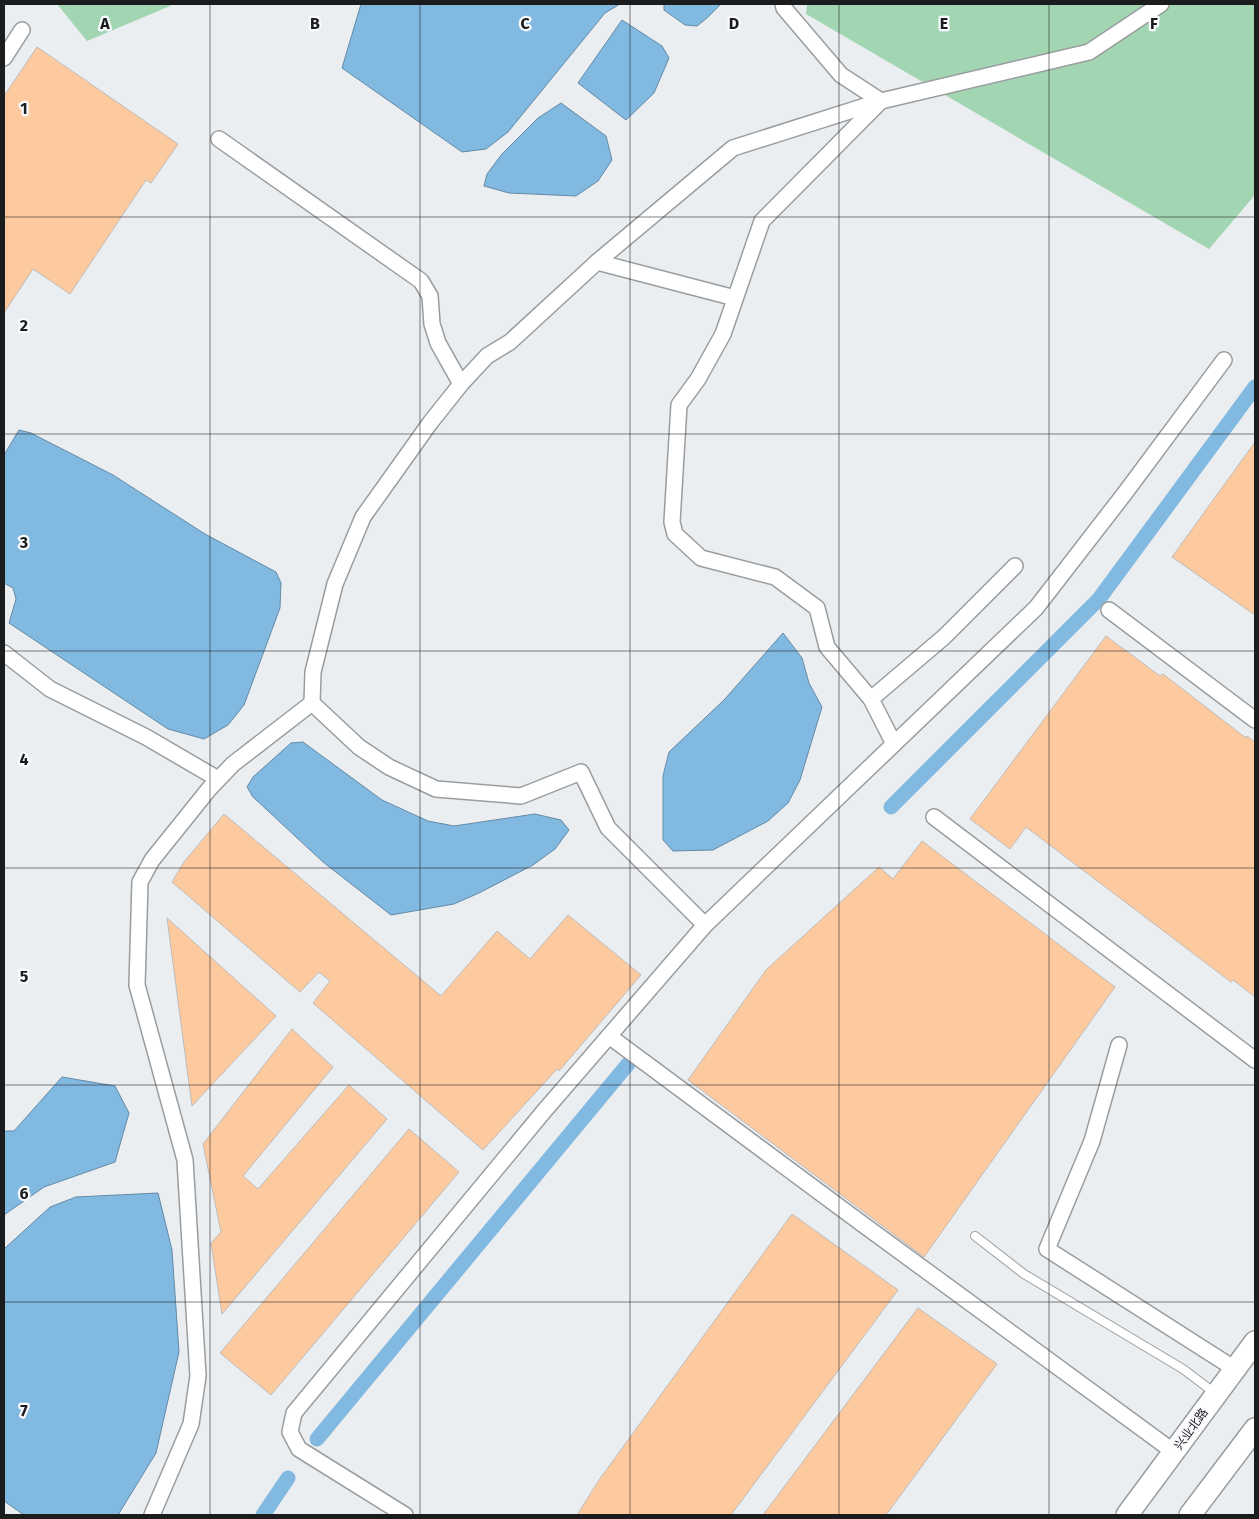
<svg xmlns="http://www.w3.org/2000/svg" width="1259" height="1519" viewBox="0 0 1259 1519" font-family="'Fira Sans','Noto Sans SC',sans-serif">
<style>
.green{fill:#a2d6b2}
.water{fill:#82b9e0;stroke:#638aa6}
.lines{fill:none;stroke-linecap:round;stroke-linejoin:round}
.canal{stroke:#82b9e0;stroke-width:15}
.building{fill:#fdcaa0;stroke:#bfbbb9}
.service-casing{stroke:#9a9d9f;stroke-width:10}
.minor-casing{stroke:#9a9d9f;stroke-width:18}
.secondary-casing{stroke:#9a9d9f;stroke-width:24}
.service{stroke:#fff;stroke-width:8}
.minor{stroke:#fff;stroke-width:15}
.secondary{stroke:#fff;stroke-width:21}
.grid{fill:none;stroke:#1b1c1d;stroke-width:1;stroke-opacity:0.55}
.labels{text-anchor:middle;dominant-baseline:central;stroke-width:4.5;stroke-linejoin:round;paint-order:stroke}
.street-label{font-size:12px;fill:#1b1c1d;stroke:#f9fbff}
.grid-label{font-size:16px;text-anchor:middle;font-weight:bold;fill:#1b1c1d;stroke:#f9fbff;stroke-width:4.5;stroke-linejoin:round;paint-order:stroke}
</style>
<rect width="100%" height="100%" fill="#ebeef1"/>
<!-- green -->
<g class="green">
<path d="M57,4H171L170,6L87,41Z"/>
<path d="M807,4H1255V195L1209,249L806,14Z"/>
</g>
<!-- water -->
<g class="water">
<path d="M361,4H620L605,13L508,132L486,149L462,152L342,68Z"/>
<path d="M664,4H721L707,18L697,26L685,25L664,10Z"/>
<path d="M622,20L662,46L669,58L654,93L626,120L578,83Z"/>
<path d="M561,103L606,136L612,160L598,181L576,196L509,193L484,186L487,174L502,154L538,118Z"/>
<path d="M19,430L31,433L113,475L205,534L276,572L281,583L280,608L244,705L228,725L204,739L168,729L9,623L16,599L13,588L4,583V455Z"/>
<path d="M783,633L802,658L809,683L822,707L800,780L788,803L768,821L713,850L673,851L663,840V776L669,752L724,700Z"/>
<path d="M303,742L382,800L428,821L454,826L535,814L561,820L569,830L555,849L533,865L479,893L454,904L391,915L323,862L253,797L247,787L253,777L291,743Z"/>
<path d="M62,1077L115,1086L129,1113L115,1162L44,1187L4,1215V1131H14Z"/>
<path d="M158,1193L172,1250L179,1352L156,1453L118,1515H24L4,1501V1249L50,1207L76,1197Z"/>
</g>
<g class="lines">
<!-- canal -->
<g class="canal">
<path d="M891,807L1099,599L1255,387"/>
<path d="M317,1439L628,1064"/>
<path d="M263,1515L288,1478"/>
</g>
</g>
<!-- building -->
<g class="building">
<path d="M37,47L178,144L151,183L146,180L70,294L33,269L4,313V96Z"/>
<path d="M1255,442V615L1172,557Z"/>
<path d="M1106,636L1160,676L1163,674L1246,738L1247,736L1255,742V997L1233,980L1231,982L1026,827L1010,849L970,819Z"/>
<path d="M224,814L441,996L497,931L530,959L568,915L641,975L559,1071L557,1069L483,1150L313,1003L330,981L319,972L300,992L172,882L184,862Z"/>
<path d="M922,841L1115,987L924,1257L688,1080L766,970L879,867L893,879Z"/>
<path d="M167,918L276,1016L192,1106Z"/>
<path d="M292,1029L333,1067L243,1176L258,1189L349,1085L387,1119L222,1314L211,1243L221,1232L203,1144Z"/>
<path d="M409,1129L459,1172L271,1395L220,1353Z"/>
<path d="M792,1214L898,1290L731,1515H577L599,1480Z"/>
<path d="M918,1308L997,1364L886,1515H763Z"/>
</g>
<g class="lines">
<defs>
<path id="service" d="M975,1236L1024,1274L1183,1369L1216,1394"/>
<g id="minor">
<path d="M783,4L784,8L841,75L881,101L762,221L723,334L698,379L679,405L672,522L675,534L701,558L775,577L817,608L827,647L871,699L894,744"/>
<path d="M4,58L22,30"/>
<path d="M219,139L421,281L430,296L432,324L438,343L461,384"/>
<path d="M597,262L735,298"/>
<path d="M1109,610L1255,720"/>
<path d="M4,653L50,689L146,737L218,779"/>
<path d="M871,699L944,637L1015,566"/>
<path d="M934,817L1255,1060"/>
<path d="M705,925L608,828L581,772L521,796L436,789L389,767L359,747L312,703L313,672L335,584L363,517L430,423L461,384L487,356L510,342L597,262L733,148L881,101L1089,52L1161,4"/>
<path d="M609,1036L861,1223L1174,1452"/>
<path d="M1119,1045L1092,1141L1047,1249L1235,1369"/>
<path d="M152,1515L191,1424L198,1376L185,1160L137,985L140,882L152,860L209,789L233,764L312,703"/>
<path d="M405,1515L299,1449L290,1432L294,1413L545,1110L705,925L1036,608L1125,493L1224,360"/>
</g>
<g id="secondary">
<path d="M1127,1515L1255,1342"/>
<path d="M1190,1515L1255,1429"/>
</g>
</defs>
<!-- service casing -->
<use href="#service" class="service-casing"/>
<!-- minor casing -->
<use href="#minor" class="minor-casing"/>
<!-- secondary casing -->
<use href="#secondary" class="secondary-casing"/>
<!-- service -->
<use href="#service" class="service"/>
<!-- minor -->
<use href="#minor" class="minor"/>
<!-- secondary -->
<use href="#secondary" class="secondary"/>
</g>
<!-- grid -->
<path class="grid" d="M210,4V1515M420,4V1515M630,4V1515M839,4V1515M1049,4V1515M4,217H1255M4,434H1255M4,651H1255M4,868H1255M4,1085H1255M4,1302H1255"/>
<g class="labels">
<!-- street labels -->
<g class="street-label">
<text transform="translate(1191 1429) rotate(-54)">兴业北路</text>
</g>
</g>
<g class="grid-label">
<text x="105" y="29">A</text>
<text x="315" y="29">B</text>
<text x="525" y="29">C</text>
<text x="734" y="29">D</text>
<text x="944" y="29">E</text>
<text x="1154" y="29">F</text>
<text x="24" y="114">1</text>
<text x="24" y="331">2</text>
<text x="24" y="548">3</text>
<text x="24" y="765">4</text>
<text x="24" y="982">5</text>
<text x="24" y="1199">6</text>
<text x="24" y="1416">7</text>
</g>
<!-- border -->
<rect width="1259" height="1519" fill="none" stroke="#1b1c1d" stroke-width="10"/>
</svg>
